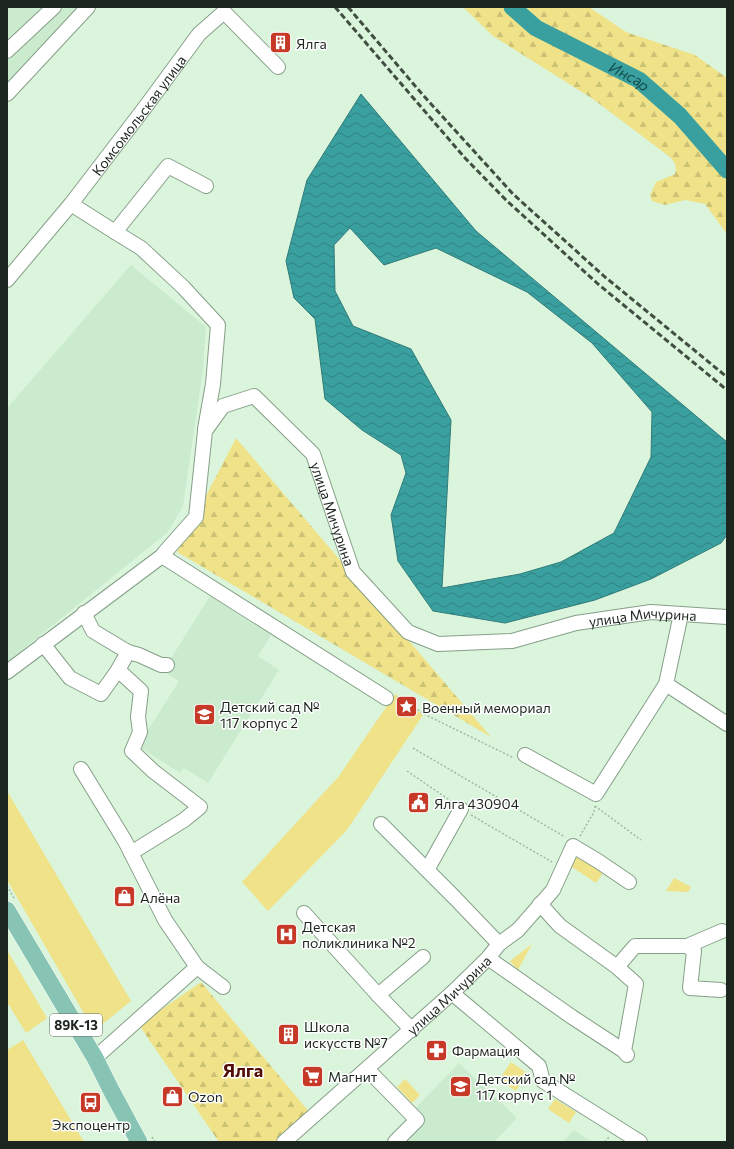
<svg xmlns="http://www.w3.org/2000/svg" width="734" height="1149" viewBox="0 0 734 1149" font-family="Commissioner,sans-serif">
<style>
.built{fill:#caebcd}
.green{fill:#efe288}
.forest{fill:url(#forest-firs)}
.water{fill:url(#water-waves);stroke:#317b78;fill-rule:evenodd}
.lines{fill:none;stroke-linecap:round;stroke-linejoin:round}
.river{stroke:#39a09f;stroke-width:17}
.minor-casing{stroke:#869f88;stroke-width:16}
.major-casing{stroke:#fff;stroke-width:18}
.path{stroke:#a2b7a4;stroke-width:1.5;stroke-dasharray:2 2;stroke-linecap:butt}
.minor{stroke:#fff;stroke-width:14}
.major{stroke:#87c4b3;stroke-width:17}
.rail{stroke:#414e42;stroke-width:3;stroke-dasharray:6 3;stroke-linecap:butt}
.labels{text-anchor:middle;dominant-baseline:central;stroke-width:3;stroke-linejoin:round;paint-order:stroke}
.shield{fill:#fff;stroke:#616762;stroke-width:1}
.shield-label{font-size:13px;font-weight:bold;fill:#1d261e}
.poi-label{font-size:14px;fill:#1d261e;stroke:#fff;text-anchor:start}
.street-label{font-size:14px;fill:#1d261e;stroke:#fff}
.water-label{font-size:15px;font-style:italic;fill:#134e4d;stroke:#fff}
.district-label{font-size:18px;font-weight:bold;fill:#520e06;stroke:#fff}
</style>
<defs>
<pattern id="forest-firs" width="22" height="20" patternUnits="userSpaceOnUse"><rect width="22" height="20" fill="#efe288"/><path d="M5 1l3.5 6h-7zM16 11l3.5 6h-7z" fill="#ccc275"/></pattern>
<pattern id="water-waves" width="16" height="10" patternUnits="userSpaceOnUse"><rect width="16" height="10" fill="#39a09f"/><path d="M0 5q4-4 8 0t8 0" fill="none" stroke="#2f8281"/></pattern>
</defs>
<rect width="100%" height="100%" fill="#dbf5dd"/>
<!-- built -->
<g class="built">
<path d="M7,7H82L7,84Z"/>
<path d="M131,265L206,327L203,369L183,506L168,532L7,662V411L9,406Z"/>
<path d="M210,596L271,635L258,656L279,670L208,783L184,768L180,773L138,746L179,681L163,671Z"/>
<path d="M459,1063L517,1118L494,1142H390L410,1120L407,1117Z"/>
<path d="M574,1130L592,1142H563Z"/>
</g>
<!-- green -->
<g class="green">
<path d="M395,694L423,715L347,830L268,911L242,882L339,776Z"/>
<path d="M7,791L131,1001L94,1031L7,880Z"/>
<path d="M578,852L605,870L596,883L569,865Z"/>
<path d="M674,878L691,887L688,892L666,891Z"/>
<path d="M532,944L518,970L510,961Z"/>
<path d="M7,950L47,1018L26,1033L7,1002Z"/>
<path d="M23,1040L84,1142H7V1050Z"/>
<path d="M511,1062L527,1073L516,1091L499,1080Z"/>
<path d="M405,1079L420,1095L412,1103L397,1087Z"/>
<path d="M555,1099L576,1112L569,1123L548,1109Z"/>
</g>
<!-- forest -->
<g class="forest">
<path d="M463,7H589L626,32L695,55L727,78V234L705,204L685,200L665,205L652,201L650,195L656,182L675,174C677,166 675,163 670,157L593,99L493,36Z"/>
<path d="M236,438L491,737L177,552Z"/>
<path d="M201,982L310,1113L275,1142H219L139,1025Z"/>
</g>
<!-- water -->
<path class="water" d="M361,94L476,231L727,442V535L721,543L651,579L595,600L505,623L433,611L398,561L391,515L406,473L401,455L362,430L325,399L315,319L294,298L286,261L307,180ZM350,228L384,265L436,248L527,292L592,343L652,412L651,457L614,533L561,562L520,574L442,588L451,420L411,349L353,326L335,291L334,245Z"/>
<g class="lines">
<!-- river -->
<path class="river" id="s1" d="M512,7L536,28L639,80L680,116L727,170"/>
<defs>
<g id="minor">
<path d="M7,51L54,7"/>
<path d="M7,94L88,7"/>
<path d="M71,204L115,232L168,166L206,186"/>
<path d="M115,232L141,248L183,287L218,325L213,384L205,429"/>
<path id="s2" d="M7,280L71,204L146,106L199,34L224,12L278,67"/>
<path d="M162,556L386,698"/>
<path d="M84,613L93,631L128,652L118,670"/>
<path d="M681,614L666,684L727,724"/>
<path d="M43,644L70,678L101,694L118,670L141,691L138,717L140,732L132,751L153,771L200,807L184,820L131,853"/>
<path d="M128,652L139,655L161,665H167"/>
<path id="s3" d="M7,672L162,556L165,552L196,517L205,431L223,406L254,396L313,454L353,572L408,632L438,644L512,641L576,623L651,612L727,617"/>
<path d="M525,755L596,794L666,684"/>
<path d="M81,769L125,841L165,920L197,967L223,987"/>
<path d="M381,824L455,898L499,944"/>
<path d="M427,870L461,809"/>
<path d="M540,904L560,926L617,967L636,984L624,1051L627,1055"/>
<path d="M304,913L378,995L412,1030"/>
<path d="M687,946L694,951L690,988L721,990"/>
<path d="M488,958L572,1017L624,1051"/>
<path d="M617,967L635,946H687L722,931"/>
<path d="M452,993L539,1066L543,1081L640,1142"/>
<path d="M378,995L423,957"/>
<path d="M95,1058L197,967"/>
<path d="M367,1069L417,1120L395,1142"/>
<path id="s4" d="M284,1142L452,993L488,958L499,944L518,930L553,890L573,846L598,861L629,882"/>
</g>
<path id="major" d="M7,910L95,1058L111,1090L139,1142"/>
</defs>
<!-- minor casing -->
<use href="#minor" class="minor-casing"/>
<!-- major casing -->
<use href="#major" class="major-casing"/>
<!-- path -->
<g class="path">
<path d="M397,697L428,716L514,758"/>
<path d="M413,748L565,837"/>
<path d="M407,771L451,801"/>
<path d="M595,806L641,840"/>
<path d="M471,815L552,862"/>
<path d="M580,836L594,812L595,806"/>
<path d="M7,886L15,900"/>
<path d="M152,1137L155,1142"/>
<path d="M605,1142L609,1137"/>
</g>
<!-- minor -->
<use href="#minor" class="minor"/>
<!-- major -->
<use href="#major" class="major"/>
<!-- rail -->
<g class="rail">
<path d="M335,7L465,158L506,200L598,284L727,390"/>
<path d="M348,7L422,94L513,194L605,277L727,377"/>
</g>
</g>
<!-- icons -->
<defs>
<symbol id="building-square" viewBox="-11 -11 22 22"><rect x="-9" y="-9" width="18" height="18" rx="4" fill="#c53926" stroke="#fff"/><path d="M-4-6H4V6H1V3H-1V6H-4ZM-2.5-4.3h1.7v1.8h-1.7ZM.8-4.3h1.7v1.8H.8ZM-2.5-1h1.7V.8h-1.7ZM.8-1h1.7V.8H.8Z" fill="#fff"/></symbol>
<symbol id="sight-square" viewBox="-11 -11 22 22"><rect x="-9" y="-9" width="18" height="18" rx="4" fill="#c53926" stroke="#fff"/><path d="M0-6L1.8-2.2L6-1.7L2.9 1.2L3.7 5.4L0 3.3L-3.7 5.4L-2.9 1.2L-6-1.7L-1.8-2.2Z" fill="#fff"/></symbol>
<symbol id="school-square" viewBox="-11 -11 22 22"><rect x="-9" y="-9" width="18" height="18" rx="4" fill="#c53926" stroke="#fff"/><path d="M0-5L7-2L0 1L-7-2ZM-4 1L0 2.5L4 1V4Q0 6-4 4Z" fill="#fff"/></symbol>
<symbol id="civic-square" viewBox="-11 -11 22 22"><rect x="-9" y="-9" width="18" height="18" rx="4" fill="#c53926" stroke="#fff"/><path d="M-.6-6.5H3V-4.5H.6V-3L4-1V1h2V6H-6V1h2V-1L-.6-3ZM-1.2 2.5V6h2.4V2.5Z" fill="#fff"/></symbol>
<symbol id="shop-square" viewBox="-11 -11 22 22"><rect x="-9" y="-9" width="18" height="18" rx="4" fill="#c53926" stroke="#fff"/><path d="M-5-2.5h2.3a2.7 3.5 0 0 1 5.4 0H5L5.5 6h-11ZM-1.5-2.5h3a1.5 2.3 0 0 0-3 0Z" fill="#fff"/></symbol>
<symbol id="hospital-square" viewBox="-11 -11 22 22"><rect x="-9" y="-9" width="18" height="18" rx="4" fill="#c53926" stroke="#fff"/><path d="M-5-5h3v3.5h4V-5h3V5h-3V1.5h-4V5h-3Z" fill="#fff"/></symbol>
<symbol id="pharmacy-square" viewBox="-11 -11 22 22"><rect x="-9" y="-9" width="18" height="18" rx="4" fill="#c53926" stroke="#fff"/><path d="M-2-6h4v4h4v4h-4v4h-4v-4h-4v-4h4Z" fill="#fff"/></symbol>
<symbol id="supermarket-square" viewBox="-11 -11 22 22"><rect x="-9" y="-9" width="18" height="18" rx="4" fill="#c53926" stroke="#fff"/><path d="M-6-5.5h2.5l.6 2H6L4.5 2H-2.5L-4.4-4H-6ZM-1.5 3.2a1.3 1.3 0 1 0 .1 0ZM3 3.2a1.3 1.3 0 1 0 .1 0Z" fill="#fff"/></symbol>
<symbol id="bus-square" viewBox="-11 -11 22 22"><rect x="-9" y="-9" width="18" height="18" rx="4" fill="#c53926" stroke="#fff"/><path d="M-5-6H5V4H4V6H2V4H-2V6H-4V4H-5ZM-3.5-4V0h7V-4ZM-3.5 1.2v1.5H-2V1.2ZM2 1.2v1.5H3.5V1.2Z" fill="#fff"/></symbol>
</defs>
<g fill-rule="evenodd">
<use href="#building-square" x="268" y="30" width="25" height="25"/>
<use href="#sight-square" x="394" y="694" width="25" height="25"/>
<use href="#school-square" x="192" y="702" width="25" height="25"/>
<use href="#civic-square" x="406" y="790" width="25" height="25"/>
<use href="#shop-square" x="112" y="884" width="25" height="25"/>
<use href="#hospital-square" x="274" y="922" width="25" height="25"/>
<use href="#building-square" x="276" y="1022" width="25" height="25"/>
<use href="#pharmacy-square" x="424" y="1038" width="25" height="25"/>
<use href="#supermarket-square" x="300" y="1064" width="25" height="25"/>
<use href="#school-square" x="448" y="1074" width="25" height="25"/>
<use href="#shop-square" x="160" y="1084" width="25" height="25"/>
<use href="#bus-square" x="78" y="1090" width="25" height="25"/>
</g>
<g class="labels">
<!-- shield labels -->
<rect class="shield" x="50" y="1014" width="52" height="22" rx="3"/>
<g class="shield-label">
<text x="76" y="1025">89К-13</text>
</g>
<!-- poi labels -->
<g class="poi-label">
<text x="296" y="43">Ялга</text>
<text x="220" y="706">Детский сад №<tspan x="220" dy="16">117 корпус 2</tspan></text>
<text x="422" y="707">Военный мемориал</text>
<text x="434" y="803">Ялга 430904</text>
<text x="140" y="897">Алёна</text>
<text x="302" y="926">Детская<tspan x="302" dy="16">поликлиника №2</tspan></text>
<text x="304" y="1026">Школа<tspan x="304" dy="16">искусств №7</tspan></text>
<text x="452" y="1050">Фармация</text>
<text x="328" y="1076">Магнит</text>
<text x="476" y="1078">Детский сад №<tspan x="476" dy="16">117 корпус 1</tspan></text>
<text x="188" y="1096">Ozon</text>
<text x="91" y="1124" text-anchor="middle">Экспоцентр</text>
</g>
<!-- street labels -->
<g class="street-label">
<text stroke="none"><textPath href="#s2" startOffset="211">Комсомольская улица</textPath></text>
<text stroke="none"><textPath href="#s3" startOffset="541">улица Мичурина</textPath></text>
<text stroke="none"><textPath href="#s3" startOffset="924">улица Мичурина</textPath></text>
<text stroke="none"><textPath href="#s4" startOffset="221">улица Мичурина</textPath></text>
</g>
<!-- water labels -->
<g class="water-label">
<text stroke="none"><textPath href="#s1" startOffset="137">Инсар</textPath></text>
</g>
<!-- district labels -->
<g class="district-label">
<text x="243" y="1070">Ялга</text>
</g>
</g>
<!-- border -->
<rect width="734" height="1149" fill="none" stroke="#1d261e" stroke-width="16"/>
</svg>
